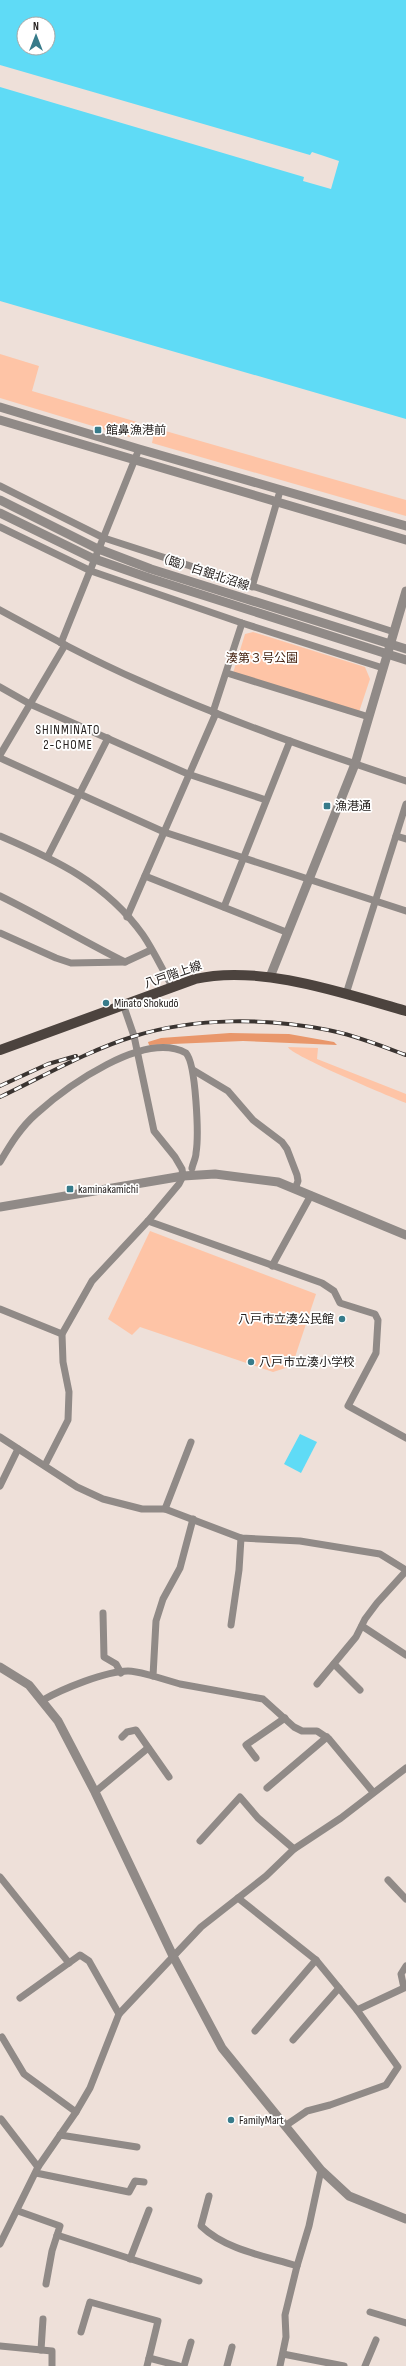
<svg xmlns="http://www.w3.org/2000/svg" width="406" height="2366" viewBox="0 0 406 2366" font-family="'Sofia Sans Condensed','Noto Sans JP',sans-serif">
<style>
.green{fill:#fec4a6}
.forest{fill:#e9976b}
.water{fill:#5fdbf6;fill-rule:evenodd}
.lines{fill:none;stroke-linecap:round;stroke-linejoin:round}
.minor{stroke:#908a87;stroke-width:7}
.tertiary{stroke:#908a87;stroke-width:9}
.primary{stroke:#4c433e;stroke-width:10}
.rail-casing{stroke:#3a3431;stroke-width:4}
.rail{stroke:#fff;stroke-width:2.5;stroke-dasharray:8;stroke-linecap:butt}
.poi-dot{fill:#377b8a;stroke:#fff;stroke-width:1.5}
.labels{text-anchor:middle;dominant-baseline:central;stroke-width:3.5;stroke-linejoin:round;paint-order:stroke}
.poi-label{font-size:12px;fill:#25201e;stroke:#fff;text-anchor:start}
.street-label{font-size:12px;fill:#25201e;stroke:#fff}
.park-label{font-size:12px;fill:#452412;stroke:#fff}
.neighbourhood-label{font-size:13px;letter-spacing:1px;fill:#25201e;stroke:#fff}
</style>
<rect width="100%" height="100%" fill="#eee0d9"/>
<!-- green -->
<g class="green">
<path d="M0,354L39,366L32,391L137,422L132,436L129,437L0,398Z"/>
<path d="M155,428L406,500V516L152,443Z"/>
<path d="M253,632L365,667L370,679L359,712L233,673L245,634Z"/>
<path d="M288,1047L318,1048L317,1059L406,1094V1103C391,1097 290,1055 288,1047Z"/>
<path d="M150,1231L316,1294L292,1366L273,1372L140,1327L132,1335L108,1319Z"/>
</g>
<!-- forest -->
<path class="forest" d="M230,1033L289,1034L334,1042L337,1045L243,1041L149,1045L148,1042L161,1038Z"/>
<!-- water -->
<g class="water">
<path d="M0,0H406V419L0,301V87L304,177L303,181L331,189L339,161L312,152L310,155L0,65ZM24,24H48V48H24Z"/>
<path d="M300,1434L317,1442L301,1473L284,1464Z"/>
</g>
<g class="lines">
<!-- minor -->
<g class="minor">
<path d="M0,486L104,538L394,632"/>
<path d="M0,527L91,571L242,623L383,668"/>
<path d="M252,587L280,491"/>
<path d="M0,610C46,635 92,660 140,681C226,720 316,751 406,781"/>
<path d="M61,643L139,449"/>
<path d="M227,673L369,717"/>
<path d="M0,687L30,704L188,774L266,800"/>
<path d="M213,712L242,623"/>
<path d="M0,755L65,645"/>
<path d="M0,758L164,832L406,911"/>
<path d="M0,836C56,860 106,883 143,935C154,951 163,971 173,988"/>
<path d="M396,836L406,839"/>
<path d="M48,856L108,738"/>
<path d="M145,876L286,932"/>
<path d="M0,896C43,917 83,941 125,962L151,950"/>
<path d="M224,907L290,741"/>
<path d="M127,917L216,713"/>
<path d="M0,933L56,958L71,963L125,962"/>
<path d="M346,994L406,804"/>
<path d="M193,1070L228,1091L253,1120L282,1142L287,1149L297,1175L298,1181L295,1189"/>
<path d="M0,1162C10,1145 21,1127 36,1114C66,1087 144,1030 186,1053C196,1064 199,1135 196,1153C196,1158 193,1163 192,1168"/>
<path d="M148,1221L322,1283L334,1291L340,1303L375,1314L378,1320L376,1353L348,1406L406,1438"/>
<path d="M272,1266L311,1195"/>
<path d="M0,1309L62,1334"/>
<path d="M0,1437L77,1487L103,1499L142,1509H165L241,1538L300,1541L380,1554L406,1570"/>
<path d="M45,1465L68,1420L69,1392L63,1362L62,1334L92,1281L148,1221L179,1184L183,1176L182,1169L175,1157L154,1131L134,1036L124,1007"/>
<path d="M0,1486L18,1449"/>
<path d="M165,1509L191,1442"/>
<path d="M193,1519L180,1568L163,1599L156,1621L153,1676L180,1684L263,1699L294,1727L302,1731H317L329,1739L373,1792"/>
<path d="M103,1613L104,1657L116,1664L121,1673"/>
<path d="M231,1625L239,1570L241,1538"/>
<path d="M362,1626L406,1655"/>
<path d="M334,1664L360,1690"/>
<path d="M317,1684L356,1637L365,1619L377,1603L406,1571"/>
<path d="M43,1700C62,1689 106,1671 128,1671C136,1671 145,1674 153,1676"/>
<path d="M122,1737L127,1732L136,1730L169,1777"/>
<path d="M256,1758L246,1745L285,1718"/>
<path d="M267,1788L327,1737"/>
<path d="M95,1792L148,1748"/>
<path d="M200,1841L240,1797L258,1818L294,1849"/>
<path d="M0,1877L69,1963"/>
<path d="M388,1880L406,1899"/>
<path d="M238,1898L316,1960L357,2010L398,2067L386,2085L330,2105L307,2111L285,2126"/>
<path d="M20,1998L80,1955L89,1961L119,2014"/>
<path d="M357,2010L404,1988L401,1974L406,1966"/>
<path d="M255,2031L316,1960"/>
<path d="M2,2037L24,2074L76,2112"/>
<path d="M293,2040L339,1988"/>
<path d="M1,2119L38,2167"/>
<path d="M60,2135L137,2147"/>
<path d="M36,2173L129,2192L135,2181L144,2182"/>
<path d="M209,2196L201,2226C226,2250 265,2256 297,2266"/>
<path d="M18,2211L60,2226L52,2251L46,2284"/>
<path d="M57,2235L199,2281"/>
<path d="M0,2244L38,2167L76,2112L90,2088L119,2014L201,1927L266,1876L294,1849L341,1818L406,1768"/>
<path d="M130,2259L149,2210"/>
<path d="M370,2312L406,2323"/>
<path d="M81,2332L90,2302L158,2321L149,2358"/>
<path d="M0,2346L52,2351V2366"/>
<path d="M41,2350L43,2319"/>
<path d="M283,2354L344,2366"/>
<path d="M147,2366L149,2358L179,2366"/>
<path d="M184,2366L191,2342"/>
<path d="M227,2366L232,2347"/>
<path d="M280,2366L286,2337L285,2315L297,2266L309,2226L321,2170"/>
<path d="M365,2366L376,2340"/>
</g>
<!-- tertiary -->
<g class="tertiary">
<path d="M0,407L139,449L406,526"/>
<path d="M0,420L406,540"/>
<path d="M0,500L96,548L151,569L406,649"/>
<path d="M0,513L92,558L149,578L406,660"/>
<path d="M270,977L355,764L406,591"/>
<path d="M0,1207L183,1176L215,1174L278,1182L406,1235"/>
<path d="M0,1667L29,1685L58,1721L95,1792L173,1956L222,2048L321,2170L349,2196L406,2219"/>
</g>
<!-- primary -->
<path class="primary" d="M0,1050L195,979C259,964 343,993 406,1011"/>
<defs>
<g id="rail">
<path d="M0,1086L48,1064L76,1056"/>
<path d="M0,1097C44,1076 89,1050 135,1036C197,1017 266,1018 328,1030C355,1035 381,1046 406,1055"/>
</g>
</defs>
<!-- rail casing -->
<use href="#rail" class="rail-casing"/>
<!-- rail -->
<use href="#rail" class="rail"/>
</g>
<!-- markers -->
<g class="poi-dot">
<rect x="94" y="426" width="8" height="8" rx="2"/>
<rect x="323" y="802" width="8" height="8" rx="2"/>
<circle cx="106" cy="1003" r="4"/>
<rect x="66" y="1185" width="8" height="8" rx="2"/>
<circle cx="342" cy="1319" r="4"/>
<circle cx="251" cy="1362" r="4"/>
<circle cx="231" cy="2120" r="4"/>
</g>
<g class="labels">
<!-- poi labels -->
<g class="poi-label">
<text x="106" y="430">館鼻漁港前</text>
<text x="335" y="806">漁港通</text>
<text x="114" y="1003">Minato Shokudō</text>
<text x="78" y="1189">kaminakamichi</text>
<text x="334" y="1319" text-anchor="end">八戸市立湊公民館</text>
<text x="259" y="1362">八戸市立湊小学校</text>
<text x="239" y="2120">FamilyMart</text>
</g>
<!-- street labels -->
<g class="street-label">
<text transform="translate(203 572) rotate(18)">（臨）白銀北沼線</text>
<text transform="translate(173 975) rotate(-19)">八戸階上線</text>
</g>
<!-- park labels -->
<g class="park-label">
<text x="262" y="658">湊第３号公園</text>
</g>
<!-- neighbourhood labels -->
<g class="neighbourhood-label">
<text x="68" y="730">SHINMINATO<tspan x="68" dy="15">2-CHOME</tspan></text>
</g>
</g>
<!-- north arrow -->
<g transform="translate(36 36)"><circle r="19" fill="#ffffff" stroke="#a8a6a5"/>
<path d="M0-3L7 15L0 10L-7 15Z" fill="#377b8a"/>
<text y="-6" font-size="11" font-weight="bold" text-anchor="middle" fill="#25201e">N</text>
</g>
</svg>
